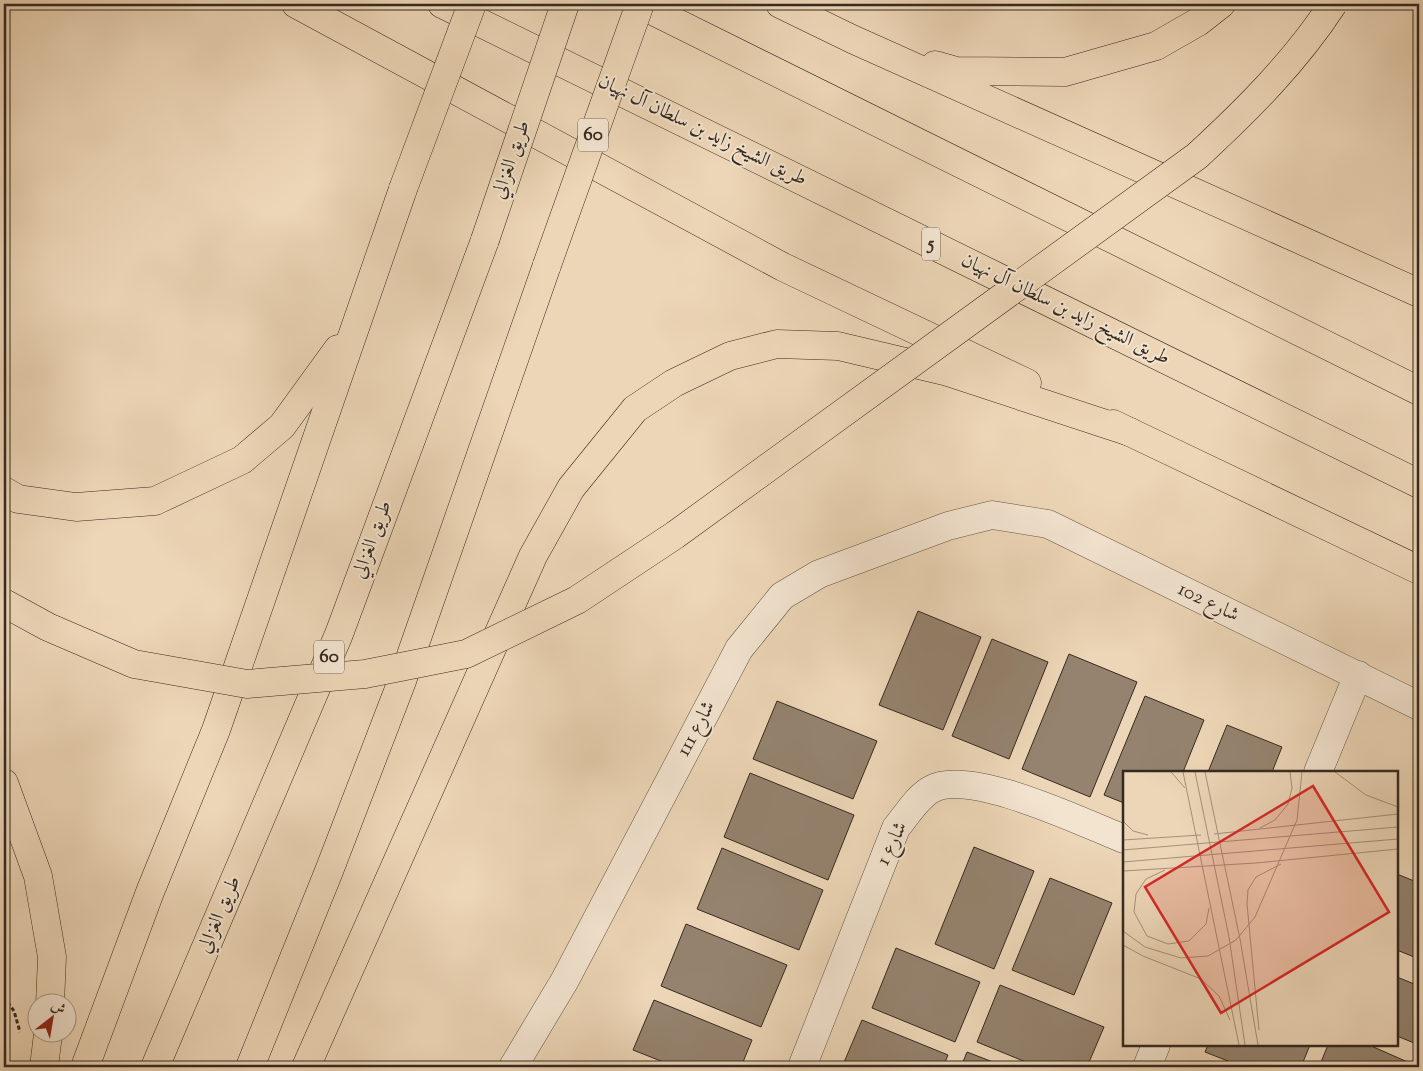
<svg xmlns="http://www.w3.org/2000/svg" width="1423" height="1071" viewBox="0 0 1423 1071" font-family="'Sorts Mill Goudy',Amiri,serif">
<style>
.building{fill:#95836f;stroke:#352a20}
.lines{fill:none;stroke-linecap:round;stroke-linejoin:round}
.minor-casing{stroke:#635546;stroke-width:29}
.highway-casing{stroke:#352a20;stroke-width:29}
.path{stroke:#352a20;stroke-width:3;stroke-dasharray:4 2.5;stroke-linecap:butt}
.minor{stroke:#f3e4d0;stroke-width:28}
.highway{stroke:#edd6b7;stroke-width:28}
.highway-bridge-casing{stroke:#352a20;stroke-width:29;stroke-linecap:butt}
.highway-bridge{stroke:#edd6b7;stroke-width:28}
.labels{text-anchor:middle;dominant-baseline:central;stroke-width:4;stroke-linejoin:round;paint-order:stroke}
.shield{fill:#f3e4d0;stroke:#6e6255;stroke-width:1}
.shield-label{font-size:19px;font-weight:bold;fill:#352a20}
.street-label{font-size:20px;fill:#352a20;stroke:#f3e4d0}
.inset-road{fill:none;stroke:#a3917b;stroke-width:1}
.view{fill:#d62828;fill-opacity:0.15;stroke:#d62828;stroke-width:2.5}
.inset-edge{fill:none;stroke:#352a20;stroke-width:2.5}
</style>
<rect width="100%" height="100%" fill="#edd6b7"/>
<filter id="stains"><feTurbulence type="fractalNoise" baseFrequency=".004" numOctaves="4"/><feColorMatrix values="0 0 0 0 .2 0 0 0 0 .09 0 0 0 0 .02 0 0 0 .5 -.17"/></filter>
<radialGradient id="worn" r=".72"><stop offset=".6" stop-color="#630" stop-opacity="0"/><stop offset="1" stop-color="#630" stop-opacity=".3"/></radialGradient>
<!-- building -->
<g class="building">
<path d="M918,611L981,637L943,730L879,705Z"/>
<path d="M992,639L1048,662L1009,759L952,736Z"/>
<path d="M1069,654L1137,682L1090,797L1022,769Z"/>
<path d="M1145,696L1204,720L1183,772H1124V803L1104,795Z"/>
<path d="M777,701L877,741L853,799L753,759Z"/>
<path d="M1227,725L1282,747L1272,772H1208Z"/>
<path d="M750,773L854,815L828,880L724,837Z"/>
<path d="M974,847L1034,871L994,969L935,944Z"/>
<path d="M722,848L823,890L799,950L697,909Z"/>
<path d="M1397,874L1419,883V959L1397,950Z"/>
<path d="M1050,878L1112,903L1074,995L1012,970Z"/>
<path d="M686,924L787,965L761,1027L661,986Z"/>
<path d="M896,948L980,982L955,1042L872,1008Z"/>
<path d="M1397,977L1419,986V1045L1397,1036Z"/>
<path d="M1000,985L1104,1027L1087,1067H1038L977,1042Z"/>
<path d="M654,1000L752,1040L741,1067H676L633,1050Z"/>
<path d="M862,1020L948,1055L943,1067H842Z"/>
<path d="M1208,1045H1310L1301,1067H1243L1205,1052Z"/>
<path d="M1328,1045H1369L1419,1067H1319Z"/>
<path d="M967,1052L1006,1067H961Z"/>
</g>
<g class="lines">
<defs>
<g id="minor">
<path d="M1318,772L1358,675"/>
<path d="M513,1067L565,980L739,649L782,596L819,574L948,526L992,515L1048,524L1419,706"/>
<path d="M802,1067L896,828C907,815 917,797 932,789C970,768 1084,823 1124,839"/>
<path d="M1147,1067L1156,1045"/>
</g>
<g id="highway">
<path d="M296,4L783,267L1027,383"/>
<path d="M442,4L1419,484"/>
<path d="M639,4L1419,391"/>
<path d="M780,4L852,39L1419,293"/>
<path d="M935,65L956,71L1065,72L1156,46L1198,22L1221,4"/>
<path d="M1113,424L1419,570"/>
<path d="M4,491L18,499L76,507L155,501L242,460L282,426L338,349"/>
<path d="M4,783L38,876L52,957L50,1004"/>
<path d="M44,1067L48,1034"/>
<path d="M85,1067L150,892L216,730L403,189"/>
<path d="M155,1067L339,634L485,240"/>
<path d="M250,1067L329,871L402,681L547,265"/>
<path d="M306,1067L533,556L571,488L635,409L674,383L730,356L777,344L838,346L948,372L1130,432"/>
</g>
</defs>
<!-- minor casing -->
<use href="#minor" class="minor-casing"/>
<!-- highway casing -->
<use href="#highway" class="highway-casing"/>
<!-- path -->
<path class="path" d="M4,997L14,1011L20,1032"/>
<!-- minor -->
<use href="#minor" class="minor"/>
<!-- highway -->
<use href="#highway" class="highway"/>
<defs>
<g id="highway-bridge">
<path d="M403,189L472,4"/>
<path d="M485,240L565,4"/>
<path d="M547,265L640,4"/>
<path d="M4,603L48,627L134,664L247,684L365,674L466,654L577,600L675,535L1197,156C1247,110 1296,61 1333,4"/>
</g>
</defs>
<!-- highway-bridge casing -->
<use href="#highway-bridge" class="highway-bridge-casing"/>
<!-- highway-bridge -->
<use href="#highway-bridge" class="highway-bridge"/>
</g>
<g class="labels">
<!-- shield labels -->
<g class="shield">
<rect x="578" y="118.5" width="30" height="33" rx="4"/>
<rect x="922" y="227.5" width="18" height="33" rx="4"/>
<rect x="314" y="640.5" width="30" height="33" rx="4"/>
</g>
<g class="shield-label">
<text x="593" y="135">60</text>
<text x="931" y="244">5</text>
<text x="329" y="657">60</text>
</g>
<!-- street labels -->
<g class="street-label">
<text transform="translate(702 131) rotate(26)">طريق الشيخ زايد بن سلطان آل نهيان</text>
<text transform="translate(512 160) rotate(-71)">طريق الغزالي</text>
<text transform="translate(1065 310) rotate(26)">طريق الشيخ زايد بن سلطان آل نهيان</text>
<text transform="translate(373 540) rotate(-70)">طريق الغزالي</text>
<text transform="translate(1208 603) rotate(26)">شارع 102</text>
<text transform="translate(697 729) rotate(-62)">شارع 111</text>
<text transform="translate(893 844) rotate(-64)">شارع 1</text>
<text transform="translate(220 915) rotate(-67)">طريق الغزالي</text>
</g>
</g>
<!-- overview -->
<g transform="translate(1123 771)">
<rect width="275" height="275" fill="#edd6b7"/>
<path class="inset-road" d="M48,1L62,17M60,1L116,274M72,1L106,166L122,274M82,1L117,168L135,274M212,1L243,24L275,36M0,50L10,60L25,64M137,57L152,49L165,33L169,17L167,1M91,63L275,43M0,69L78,64M0,79L275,56M0,91L275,68M42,99L23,108L13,123L11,141L24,165L45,173L66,170L83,153L86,137M0,100L133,92L275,78M0,160L22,176L58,187L85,185L113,169L132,146L174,49L179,1M0,174L20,185L78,208L96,225L107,249M136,259L124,133L125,119L133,106L158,93"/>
<path class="view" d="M190,15L266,141L98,242L22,116Z"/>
<rect width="275" height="275" class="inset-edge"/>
</g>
<!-- margin -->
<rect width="1423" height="1071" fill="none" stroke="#edd6b7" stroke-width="20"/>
<rect x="5" y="5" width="1413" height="1061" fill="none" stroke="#352a20" stroke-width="2.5"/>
<rect x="10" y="10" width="1403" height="1051" fill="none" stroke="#352a20"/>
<!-- north arrow -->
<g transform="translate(52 1018) rotate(31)"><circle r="24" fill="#f3e4d0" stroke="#a79a8a"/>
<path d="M0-4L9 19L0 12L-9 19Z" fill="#8f2418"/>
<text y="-8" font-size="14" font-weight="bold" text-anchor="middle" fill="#352a20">ش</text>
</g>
<rect width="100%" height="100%" filter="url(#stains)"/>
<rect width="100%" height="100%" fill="url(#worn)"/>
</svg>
